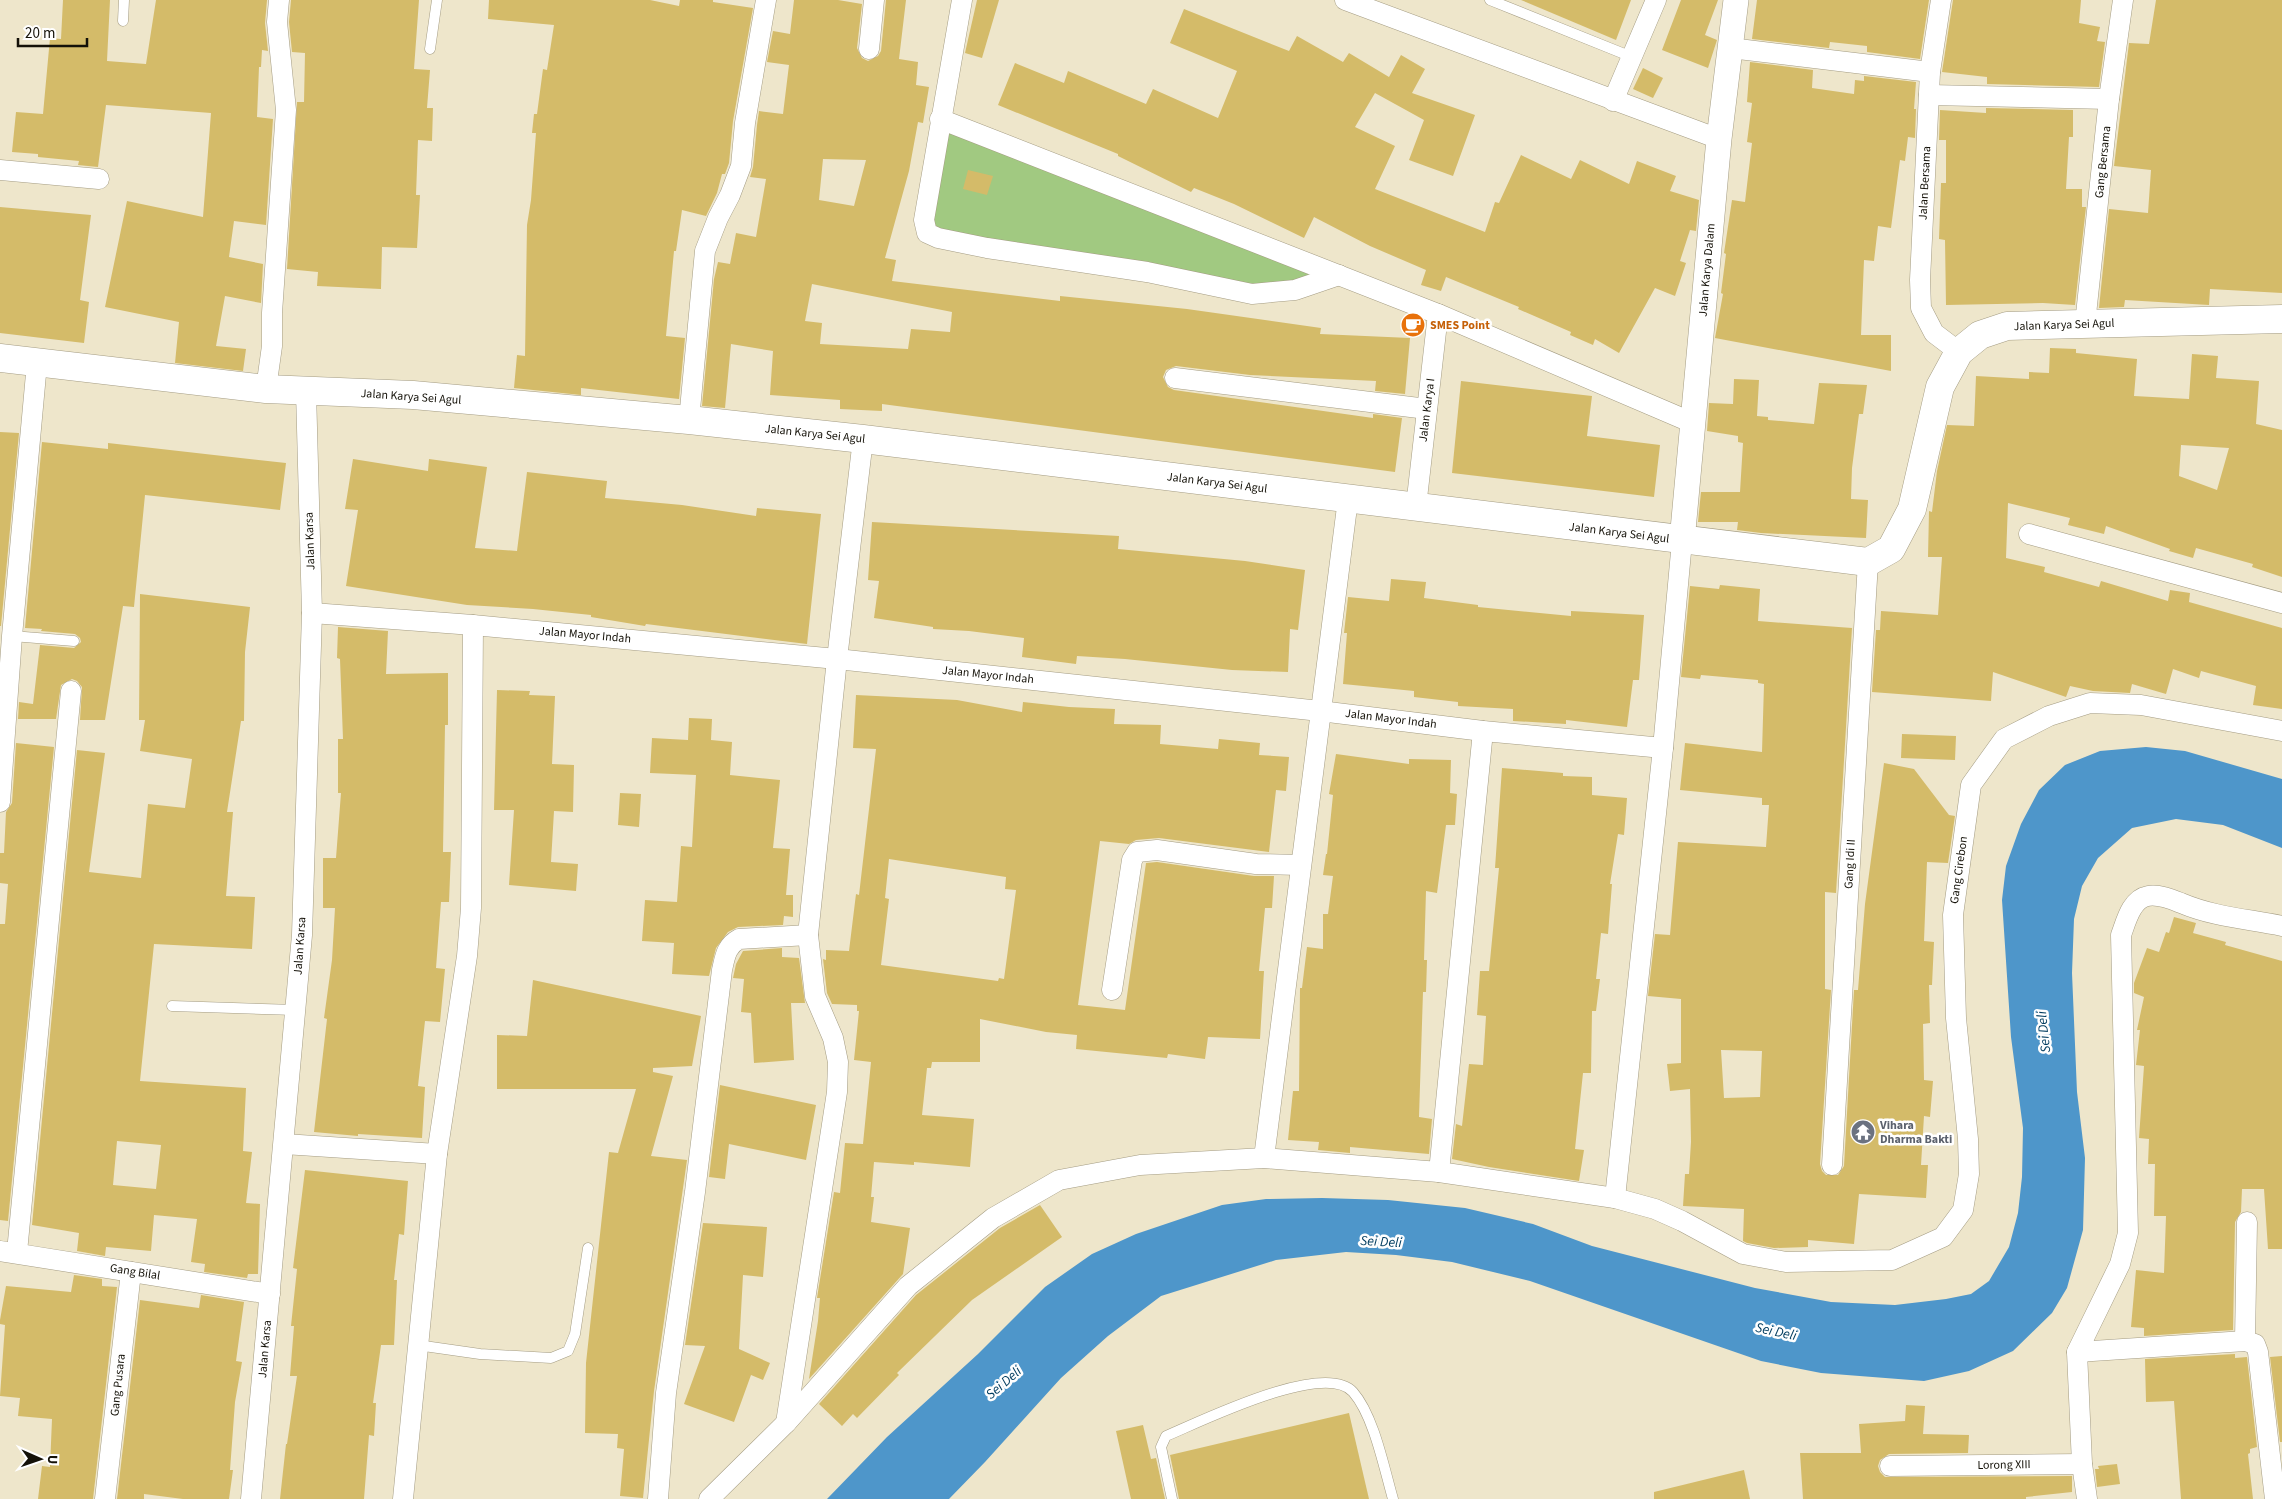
<svg xmlns="http://www.w3.org/2000/svg" width="2282" height="1499" viewBox="0 0 2282 1499" font-family="'Source Sans 3',sans-serif">
<style>
.green{fill:#a1c981}
.water{fill:#4e96ca}
.building{fill:#d4bb69;fill-rule:evenodd}
.lines{fill:none;stroke-linecap:round;stroke-linejoin:round}
.service-casing{stroke:#a49c83;stroke-width:11}
.minor-casing{stroke:#a49c83;stroke-width:21}
.tertiary-casing{stroke:#a49c83;stroke-width:26}
.secondary-casing{stroke:#a49c83;stroke-width:29}
.service{stroke:#fff;stroke-width:10}
.minor{stroke:#fff;stroke-width:20}
.tertiary{stroke:#fff;stroke-width:25}
.secondary{stroke:#fff;stroke-width:28}
.labels{text-anchor:middle;dominant-baseline:central;stroke-width:5;stroke-linejoin:round;paint-order:stroke}
.street-label{font-size:12px;fill:#141108;stroke:#fff}
.food-label{font-size:12px;font-weight:bold;fill:#c56008;stroke:#fff;text-anchor:start}
.worship-label{font-size:12px;font-weight:bold;fill:#5b616d;stroke:#fff;text-anchor:start}
.water-label{font-size:14px;font-style:italic;fill:#003c5f;stroke:#fff}
</style>
<rect width="100%" height="100%" fill="#eee6cb"/>
<!-- green -->
<path class="green" d="M942,123L1321,271L1271,292L929,231Z"/>
<!-- water -->
<path class="water" d="M2146,747L2185,751L2282,779V848L2223,825L2176,819L2132,828L2098,858L2082,886L2074,919L2072,973L2077,1092L2085,1158L2083,1230L2067,1288L2052,1313L2013,1351L1969,1371L1924,1381L1821,1373L1761,1361L1530,1281L1452,1262L1396,1255L1346,1252L1276,1260L1161,1296L1108,1336L1061,1378L985,1462L949,1499H827L887,1437L978,1354L1045,1287L1092,1254L1136,1234L1222,1205L1266,1199L1322,1198L1388,1200L1465,1208L1533,1224L1592,1246L1755,1288L1831,1302L1895,1305L1946,1299L1971,1294L1989,1281L2009,1247L2018,1213L2022,1177L2023,1128L2011,1037L2002,900L2006,866L2021,824L2039,790L2065,765L2100,751Z"/>
<!-- building -->
<g class="building">
<path d="M63,0H110L107,61L146,64L156,0H267L265,23L268,51L262,50L261,67H259L257,117L273,119L266,225L234,221L229,257L263,264L261,303L225,296L216,346L246,349L243,371L175,363L179,322L105,307L127,201L203,217L211,113L106,105L98,167L78,165L79,161L38,157V154L12,152L16,112L43,114L50,38L61,39Z"/>
<path d="M291,0H419L414,69L430,70L427,108H433L432,141L418,140L416,195H420L417,248L382,247L381,289L317,286L318,272L287,269L297,102H304L305,53L292,52L289,22Z"/>
<path d="M489,0H650L679,6L680,0H713V2L753,8L733,121L729,163L725,174H722L717,193L706,216L682,210L676,251H674L666,336L685,338L679,399L581,388V395L514,388L517,355L525,356L527,225L531,200L536,133H532L534,114H537L543,69L547,70L554,25L488,19Z"/>
<path d="M794,0H838L862,4L857,48L862,58L868,61L878,56L881,51L886,0H906L899,59L918,62L916,85L929,87L923,123L918,122L909,171L885,258L896,260L892,281L1060,301V296L1187,309L1321,328L1320,334L1410,338L1405,394L1375,391L1376,381L1250,375L1176,366L1166,370L1163,377L1168,387L1174,390L1373,418V414L1402,418L1395,472L882,404V411L840,409V400L770,395L773,351L731,344L725,408L702,406L714,279L718,262L730,264L736,233L756,237L766,179L750,177L753,167L757,125L759,111L783,114L789,65L767,62L773,31L790,34ZM823,159L866,160L854,206L819,200ZM812,284L952,312L950,332L911,329L908,349L820,344L822,323L805,321Z"/>
<path d="M977,0H999L982,58L965,53Z"/>
<path d="M1521,0H1631L1616,40Z"/>
<path d="M1681,0H1718L1705,35L1717,40L1708,68L1662,50Z"/>
<path d="M1757,0H1929L1920,59L1867,52V46L1830,42L1829,48L1752,39Z"/>
<path d="M1953,0H2081L2079,23L2100,27L2097,41L2105,42L2099,87L1987,84V77L1942,72Z"/>
<path d="M2156,0H2282V293L2210,289L2209,305L2125,300L2124,307L2099,308L2109,209L2148,213L2151,170L2114,166L2129,43L2149,44Z"/>
<path d="M1184,9L1289,51L1297,36L1343,62L1349,53L1389,77L1401,55L1425,69L1412,93L1475,115L1453,176L1409,160L1424,120L1375,93L1355,127L1395,146L1375,189L1485,232L1495,202L1499,203L1521,155L1571,179L1580,160L1629,184L1637,161L1676,176L1670,191L1699,200L1696,231L1690,230L1680,261L1686,263L1675,296L1655,288L1619,353L1595,339L1593,345L1570,335L1571,332L1518,309L1519,307L1446,277L1441,291L1421,285L1426,270L1370,246L1314,217L1304,238L1234,204L1194,188L1191,192L1118,156V154L998,105L1015,63L1064,83L1068,71L1146,104L1153,89L1218,118L1237,71L1170,43Z"/>
<path d="M1750,62L1813,70L1812,88L1854,94L1855,80L1864,81V76L1916,82L1914,109H1916L1915,138L1908,137L1905,161L1900,160L1891,228L1878,226L1874,261L1864,260L1861,335H1891V371L1715,338L1723,294L1721,293L1726,254L1724,253L1732,200L1745,202L1752,143L1747,142L1752,103L1747,102Z"/>
<path d="M1643,68L1663,78L1653,98L1633,89Z"/>
<path d="M1986,108L2073,110V137H2069L2066,189H2082V207H2086L2075,305L2043,303L1946,305L1945,240L1939,239L1941,183H1946V140H1939L1940,110L1986,113Z"/>
<path d="M968,170L993,176L987,195L963,189Z"/>
<path d="M0,207L91,215L80,300L89,302L84,343L0,333Z"/>
<path d="M2050,348L2076,349V353L2137,359L2134,396L2189,399L2192,354L2218,356L2216,378L2259,381L2256,424L2282,430V577L2252,567L2253,564L2196,548L2193,558L2169,551L2170,549L2106,526L2104,534L2068,525L2070,518L2008,503L2006,558L2045,567L2044,572L2099,587L2101,581L2168,601L2170,590L2190,593L2189,602L2282,628V709L2253,705L2256,686L2201,671L2199,678L2173,669L2166,694L2132,684L2130,693L2093,691L2070,686L2066,697L1993,672L1991,701L1872,692L1876,630H1880L1881,611L1938,615L1942,557H1928L1929,511L1932,512L1937,471L1947,425L1974,426L1976,376L2029,379V372L2049,373ZM2181,445L2229,448L2217,490L2179,476Z"/>
<path d="M1734,379L1759,380L1757,416L1768,417V420L1814,424L1819,383L1867,385L1863,414H1859L1852,468L1851,499L1868,500L1866,538L1761,533L1737,530L1738,522H1698L1701,492H1740L1743,443L1738,442V436L1707,431L1709,403L1733,404Z"/>
<path d="M1461,381L1592,396L1587,436L1660,445L1654,497L1452,473Z"/>
<path d="M0,432L19,433L1,626H0Z"/>
<path d="M42,442L108,449V443L286,463L280,510L145,495L134,607L123,606L105,720H80L82,687L77,681L72,679L61,685L56,719H18L19,702L33,704L40,645L74,648L81,642L80,638L75,634L41,631L42,629L25,628Z"/>
<path d="M353,459L428,471L429,459L487,467L475,548L517,551L527,472L607,481L605,498L682,505L756,516L757,508L821,514L807,644L646,624L645,626L591,617V615L533,609L467,605L346,586L358,510L345,509Z"/>
<path d="M872,522L1119,536L1118,549L1245,561L1305,570L1298,630L1290,629L1288,672L1232,670L1125,659L1077,656L1076,664L1022,657L1024,638L969,631L933,629V627L874,618L879,581L868,580Z"/>
<path d="M1391,579L1426,582L1424,598L1478,605V607L1571,616V611L1644,615L1639,680H1633L1627,727L1566,720V724L1513,721V709L1458,706V702L1414,697V691L1343,684L1347,633H1344L1348,597L1389,601Z"/>
<path d="M1720,585L1760,589L1758,621L1852,628L1836,893L1825,892V989L1831,990L1820,1164L1822,1171L1826,1175H1838L1844,1166L1854,990H1858L1865,904L1884,763L1914,769L1949,815L1955,816L1948,863L1927,862L1924,941L1934,942L1932,985H1929L1930,1023L1923,1024L1924,1080L1933,1081L1930,1117L1924,1116L1921,1165H1928L1926,1198L1859,1194L1854,1244L1808,1240V1247L1774,1248L1747,1243L1743,1241L1744,1209L1683,1206L1685,1174H1689L1691,1142L1690,1089L1670,1091L1667,1064L1681,1063V999L1648,996L1655,934L1670,935L1678,842L1766,847L1769,805H1762V798L1680,790L1685,743L1762,752L1764,684L1758,683V680L1701,675L1700,679L1681,677L1690,586L1719,589ZM1721,1050L1762,1051L1760,1097L1724,1098Z"/>
<path d="M140,594L250,607L245,652L244,721H241L227,812H233L226,896L255,897L252,949L154,944L140,1081L246,1088L243,1151L252,1152L246,1203L260,1204L258,1274H248L247,1278L204,1272L205,1264L191,1262L197,1219L154,1215L151,1251L106,1247L105,1256L77,1251L79,1233L32,1225L77,750L105,753L89,872L141,878L148,804L185,808L192,759L140,751L145,720H139ZM117,1141L161,1145L156,1189L113,1185Z"/>
<path d="M338,627L388,631L386,674L448,673V725H445L443,852H451L449,902H441L436,968L445,969L440,1022L425,1021L418,1086L425,1087L422,1138L358,1134V1136L314,1132L327,1019L324,1018L332,960L335,908H323V858H336L341,793H338V739H343L340,659L337,658Z"/>
<path d="M497,690L530,691L529,695L555,696L552,764L574,765L573,812L554,811L551,862L578,864L576,891L509,885L514,810H494Z"/>
<path d="M856,695L957,700L1022,712L1023,702L1069,707L1115,709L1114,724L1161,725L1160,744L1218,749L1219,739L1260,743L1259,755L1289,757L1286,791L1276,790L1269,852L1159,838L1136,840L1129,844L1100,841L1078,1005L1125,1010L1146,863L1157,862L1254,876H1274L1272,908H1265L1259,971H1264L1260,1039L1208,1037L1205,1059L1168,1054L1167,1058L1076,1049L1077,1035L1046,1032L980,1019V1062H932L931,1068H927L922,1115L974,1119L970,1167L914,1162V1165L874,1162L871,1197H874L871,1222L910,1228L903,1274L809,1379L818,1321L820,1298H817L834,1192L840,1193L845,1143L863,1144L871,1062L854,1060L859,1011H857V1005L832,1004L827,993L823,959L826,960V950L849,951L856,894L859,895L876,749L853,748ZM889,859L1006,877L1005,889L1016,890L1004,979L999,978L998,981L881,965L889,899L885,898Z"/>
<path d="M689,718L712,719L711,740L732,742L730,775L780,780L773,848L790,849L786,895H793V917L784,916L783,925L738,927L728,932L716,948L709,976L672,974L674,943L642,941L645,900L677,902L681,846L692,847L696,775L650,773L652,738L688,740Z"/>
<path d="M1902,734L1956,736L1955,760L1901,758Z"/>
<path d="M16,743L54,747L8,1221L0,1220V924H5L8,884L0,883V853H4L6,812L12,803Z"/>
<path d="M1336,754L1409,764V759L1451,760L1450,793L1457,794L1455,825H1446L1437,893L1426,891L1424,960H1427L1426,992H1423L1419,1117L1432,1119L1429,1154L1350,1147V1153L1318,1150L1319,1142L1288,1140L1293,1091H1299L1300,988H1302L1307,947L1323,949V914H1328L1333,876L1323,875L1326,854H1327L1333,795L1329,794Z"/>
<path d="M1502,768L1563,773V776L1592,777V795L1627,798L1624,835L1618,834L1610,884H1612L1608,934L1601,933L1596,979H1600L1596,1011H1592L1591,1073H1583L1575,1149L1584,1150L1579,1181L1489,1167L1452,1159L1456,1124L1462,1126L1469,1064L1483,1065L1486,1016L1477,1015L1480,971H1489L1499,868H1495Z"/>
<path d="M620,793L641,794L639,827L618,825Z"/>
<path d="M2174,917L2196,923L2193,933L2226,942L2225,945L2282,961V1249H2268L2264,1189H2242L2241,1212L2235,1222L2233,1330L2144,1336V1328L2131,1327L2136,1270L2164,1273L2166,1216H2154L2155,1164H2148L2149,1139L2139,1138L2144,1066L2136,1065L2140,1030H2137L2144,997L2134,993V983L2147,948L2159,952L2166,932L2169,933Z"/>
<path d="M782,948V957L799,958L805,1003H791L794,1060L754,1063L751,1013L741,1012L744,979L733,978L736,964L743,951Z"/>
<path d="M533,980L701,1016L692,1066L653,1068V1072L673,1076L651,1156L687,1160L654,1391L643,1498L620,1496L624,1449L617,1448L618,1434L585,1433L586,1363L609,1152L618,1153L636,1089H497V1035L527,1036Z"/>
<path d="M720,1085L816,1105L806,1160L729,1144L725,1179L709,1177Z"/>
<path d="M305,1170L408,1181L404,1235L399,1234L394,1280H397L394,1345H381L373,1403H376L374,1436L369,1435L364,1499H280L286,1444H287L297,1376H290L294,1326H291L297,1269L293,1268Z"/>
<path d="M1040,1205L1062,1237L972,1300L897,1373L899,1375L857,1418L853,1414L842,1426L819,1404L916,1295L1000,1228Z"/>
<path d="M703,1223L767,1227L763,1277L743,1275L739,1349L770,1363L763,1380L751,1375L734,1422L684,1404L705,1346L685,1345Z"/>
<path d="M74,1275L102,1279V1286L117,1287L93,1499H38L42,1466L50,1467L52,1419L18,1416L20,1398L0,1396L5,1325L0,1324V1320L6,1286L71,1292Z"/>
<path d="M201,1295L244,1302L236,1361L242,1362L235,1402L230,1470H233L229,1499H183L144,1494V1499H117L140,1300L199,1308Z"/>
<path d="M2235,1354V1358L2247,1357L2257,1447L2250,1449V1453L2248,1454L2253,1499H2181L2174,1401L2146,1402L2145,1359Z"/>
<path d="M2282,1356V1442H2280L2270,1357Z"/>
<path d="M1906,1405L1925,1406L1923,1434L1969,1435L1968,1453L1889,1454L1880,1460L1878,1466L1880,1472L1885,1477L2072,1476V1492L2026,1497V1499H1803L1800,1453H1861L1859,1424L1905,1421Z"/>
<path d="M1349,1413L1369,1499H1179L1170,1455Z"/>
<path d="M1143,1425L1151,1459L1156,1458L1165,1499H1131L1116,1431Z"/>
<path d="M2117,1464L2120,1484L2097,1487L2095,1469H2099L2098,1466Z"/>
<path d="M1744,1470L1750,1499H1654V1492Z"/>
</g>
<g class="lines">
<defs>
<g id="service">
<path d="M1490,0L1632,57"/>
<path d="M123,21L124,0"/>
<path d="M430,49L437,0"/>
<path d="M12,636L74,641"/>
<path d="M172,1006L296,1010"/>
<path d="M417,1345L480,1354L551,1358L568,1351L575,1334L588,1248"/>
<path d="M1172,1499L1161,1447L1166,1436C1200,1422 1324,1360 1353,1392C1374,1416 1384,1468 1393,1499"/>
</g>
<g id="minor">
<path d="M962,0L924,220L927,233L938,238L987,248L1147,272L1252,294L1295,290L1339,275"/>
<path d="M1345,0L1719,139"/>
<path d="M1941,0L1930,72L1920,280L1921,308L1934,333L1959,352"/>
<path d="M1730,48L1930,72"/>
<path d="M869,49L874,0"/>
<path d="M1929,95L2109,99"/>
<path d="M1613,101L1656,0"/>
<path d="M940,119L1438,314L1693,423"/>
<path d="M0,170L99,179"/>
<path d="M2085,324L2109,99L2123,0"/>
<path d="M1175,378L1427,409"/>
<path d="M266,389L272,346V313L286,110L277,22L279,0"/>
<path d="M689,420L705,251L718,218L730,195L741,166L745,123L766,0"/>
<path d="M1416,507L1438,314"/>
<path d="M2029,534L2282,603"/>
<path d="M312,613L473,625L837,659L1320,711L1483,731L1663,748"/>
<path d="M0,802L12,636L37,363"/>
<path d="M1112,990L1132,860L1137,852L1157,850L1256,864L1300,865"/>
<path d="M284,1144L437,1154"/>
<path d="M1264,1158L1348,499"/>
<path d="M1832,1165L1868,562"/>
<path d="M1439,1172L1483,731"/>
<path d="M1615,1198L1663,748L1682,541"/>
<path d="M0,1251L270,1294"/>
<path d="M17,1252L71,691"/>
<path d="M2245,1341L2247,1222"/>
<path d="M2077,1352L2082,1464L2087,1499"/>
<path d="M786,1423L837,1092L838,1062L833,1038L815,996L808,935L837,659L863,439"/>
<path d="M1890,1466L2082,1464"/>
<path d="M105,1499L131,1272"/>
<path d="M251,1499L302,935L312,613L306,391"/>
<path d="M403,1499L437,1154L467,956L471,908L473,625"/>
<path d="M658,1499L666,1393L695,1192L722,970C725,957 726,946 739,939L808,935"/>
<path d="M709,1499L786,1423L908,1286L993,1218L1059,1180L1140,1165L1264,1158L1439,1172L1615,1198L1655,1209L1682,1221L1743,1254L1786,1262L1892,1260L1943,1237L1963,1210L1969,1174L1968,1139L1956,1018L1953,915L1971,785L2004,739L2049,716L2090,703L2141,705L2282,731"/>
<path d="M2275,1499L2258,1352L2255,1344L2245,1341L2077,1352L2120,1264L2128,1233L2121,935C2126,922 2131,899 2148,896C2159,894 2171,899 2181,903C2214,917 2248,919 2282,926"/>
</g>
<path id="tertiary" d="M1682,541L1719,139L1736,0"/>
<path id="secondary" d="M0,358L266,389L413,395L689,420L863,439L1868,562L1891,549L1912,509L1940,387L1959,352L1980,335L2007,326L2282,319"/>
</defs>
<!-- service casing -->
<use href="#service" class="service-casing"/>
<!-- minor casing -->
<use href="#minor" class="minor-casing"/>
<!-- tertiary casing -->
<use href="#tertiary" class="tertiary-casing"/>
<!-- secondary casing -->
<use href="#secondary" class="secondary-casing"/>
<!-- service -->
<use href="#service" class="service"/>
<!-- minor -->
<use href="#minor" class="minor"/>
<!-- tertiary -->
<use href="#tertiary" class="tertiary"/>
<!-- secondary -->
<use href="#secondary" class="secondary"/>
</g>
<!-- icons -->
<defs>
<symbol id="cafe-disc" viewBox="-11 -11 22 22"><circle r="9.5" fill="#e8710a" stroke="#fff"/><path d="M-5.5-4.5H6V0H3Q3 3.5 0 3.5H-2.5Q-5.5 3.5-5.5 0ZM3-3.2v2h1.7v-2ZM-6 4.5H4V6H-6Z" fill="#fff"/></symbol>
<symbol id="temple-disc" viewBox="-11 -11 22 22"><circle r="9.5" fill="#6b7280" stroke="#fff"/><path d="M0-6L5-2H3V0L6.5 2.5H4V6H1.5V3h-3V6H-4V2.5H-6.5L-3 0V-2H-5Z" fill="#fff"/></symbol>
</defs>
<g fill-rule="evenodd">
<use href="#cafe-disc" x="1399" y="311" width="28" height="28"/>
<use href="#temple-disc" x="1849" y="1118" width="28" height="28"/>
</g>
<g class="labels">
<!-- street labels -->
<g class="street-label">
<text transform="translate(2103 162) rotate(-84)">Gang Bersama</text>
<text transform="translate(1925 183) rotate(-87)">Jalan Bersama</text>
<text transform="translate(1707 270) rotate(-85)">Jalan Karya Dalam</text>
<text transform="translate(2064 325) rotate(-2)">Jalan Karya Sei Agul</text>
<text transform="translate(411 397) rotate(4)">Jalan Karya Sei Agul</text>
<text transform="translate(1427 410) rotate(-83)">Jalan Karya I</text>
<text transform="translate(815 434) rotate(6)">Jalan Karya Sei Agul</text>
<text transform="translate(1217 483) rotate(7)">Jalan Karya Sei Agul</text>
<text transform="translate(1619 533) rotate(7)">Jalan Karya Sei Agul</text>
<text transform="translate(310 541) rotate(-92)">Jalan Karsa</text>
<text transform="translate(585 635) rotate(5)">Jalan Mayor Indah</text>
<text transform="translate(988 675) rotate(6)">Jalan Mayor Indah</text>
<text transform="translate(1391 719) rotate(7)">Jalan Mayor Indah</text>
<text transform="translate(1850 864) rotate(-87)">Gang Idi II</text>
<text transform="translate(1959 870) rotate(-82)">Gang Cirebon</text>
<text transform="translate(300 946) rotate(-86)">Jalan Karsa</text>
<text transform="translate(135 1272) rotate(9)">Gang Bilal</text>
<text transform="translate(265 1349) rotate(-85)">Jalan Karsa</text>
<text transform="translate(118 1385) rotate(-84)">Gang Pusara</text>
<text transform="translate(2004 1465) rotate(-1)">Lorong XIII</text>
</g>
<!-- food labels -->
<g class="food-label">
<text x="1430" y="325">SMES Point</text>
</g>
<!-- worship labels -->
<g class="worship-label">
<text x="1880" y="1125">Vihara<tspan x="1880" dy="14">Dharma Bakti</tspan></text>
</g>
<!-- water labels -->
<g class="water-label">
<text transform="translate(2044 1032) rotate(-96)">Sei Deli</text>
<text transform="translate(1381 1242) rotate(3)">Sei Deli</text>
<text transform="translate(1776 1332) rotate(12)">Sei Deli</text>
<text transform="translate(1004 1383) rotate(-41)">Sei Deli</text>
</g>
</g>
<!-- north arrow -->
<g transform="translate(40 1459) rotate(92)" stroke="#ffffff" stroke-width="4" paint-order="stroke">
<path d="M0-4L9 19L0 12L-9 19Z" fill="#141108"/>
<text y="-8" font-size="14" font-weight="bold" text-anchor="middle" fill="#141108">U</text>
</g>
<!-- scale -->
<path d="M18 38v8h69v-8" fill="none" stroke="#141108" stroke-width="2.5"/>
<text x="25" y="38" font-size="15" fill="#141108" stroke="#ffffff" stroke-width="4" paint-order="stroke">20 m</text>
</svg>
